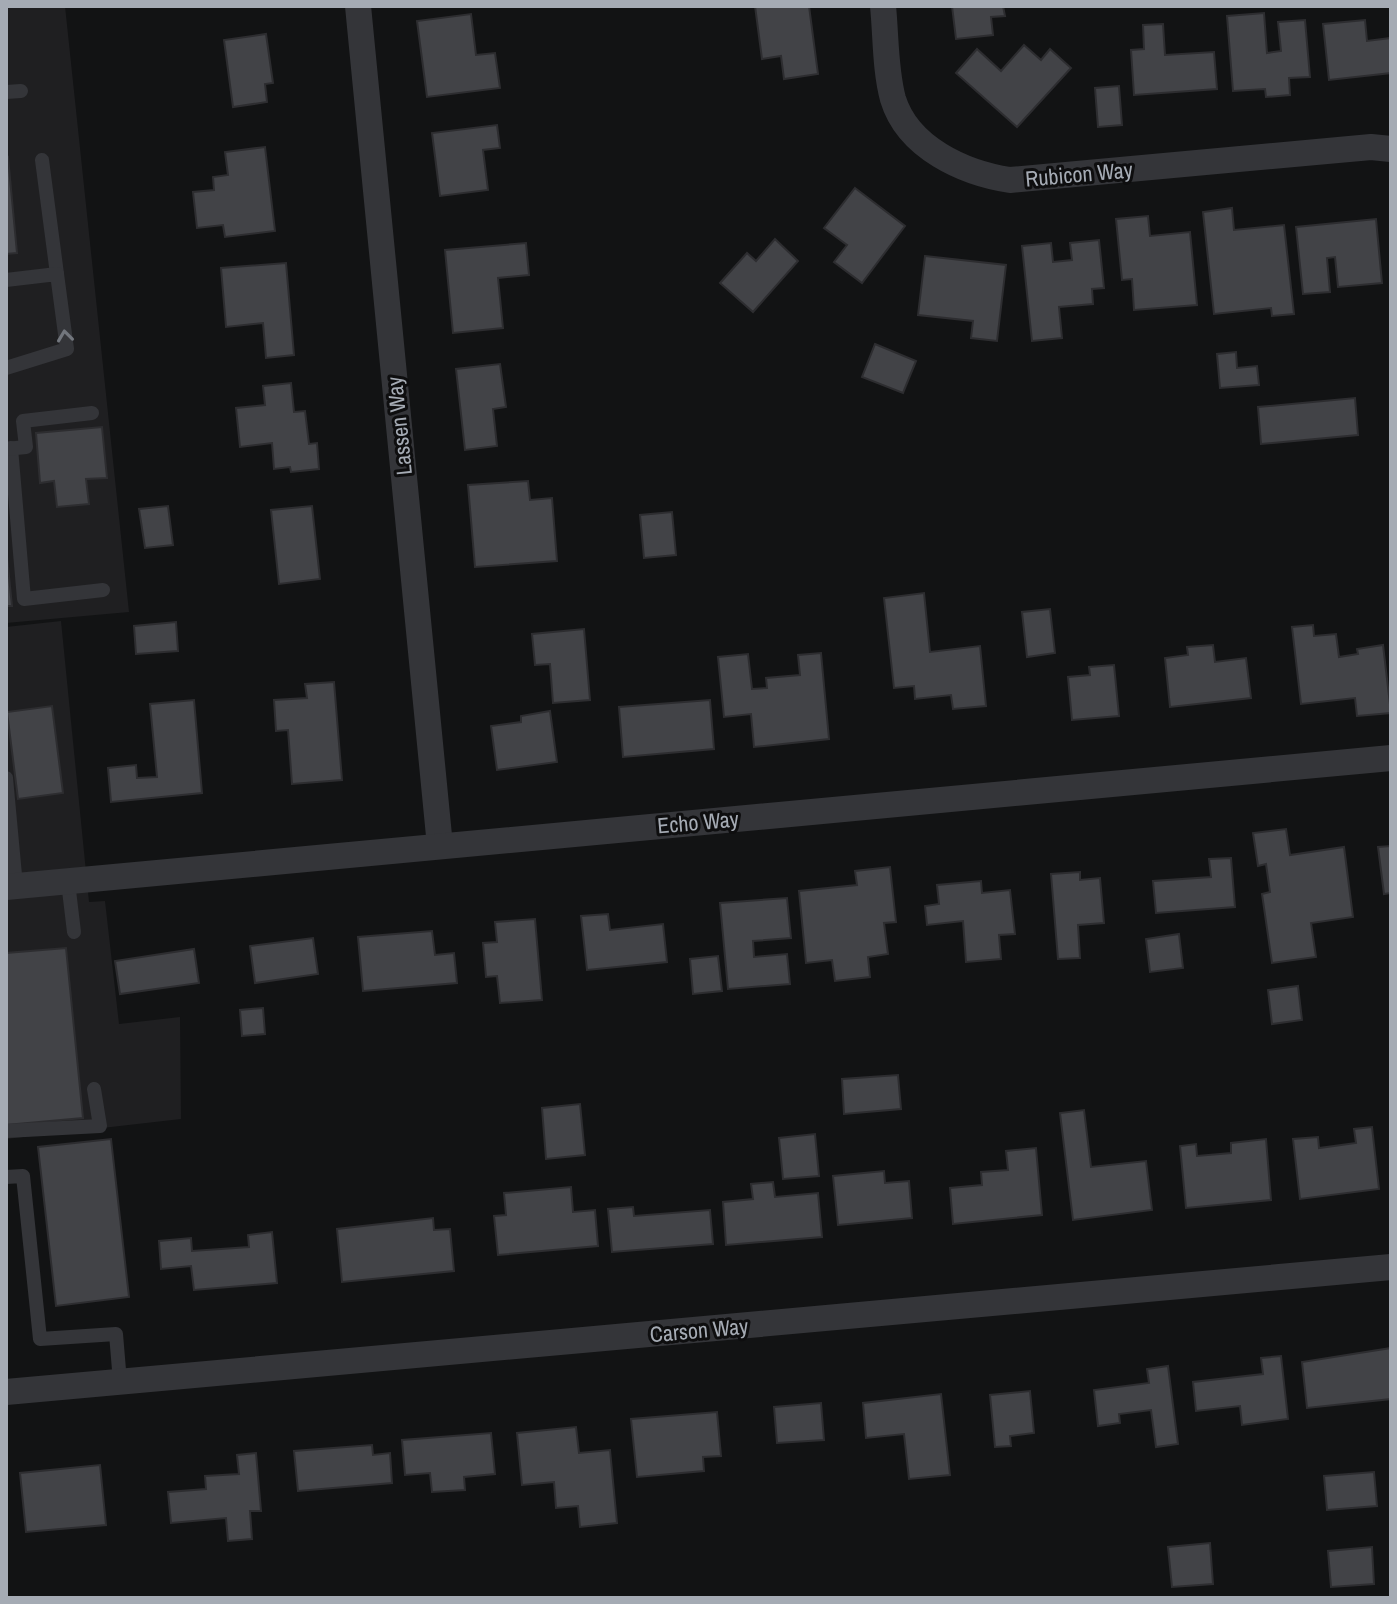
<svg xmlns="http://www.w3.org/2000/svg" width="1397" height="1604" viewBox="0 0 1397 1604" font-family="'Archivo Narrow',sans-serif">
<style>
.built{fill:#1f1f21}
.building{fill:#424347;stroke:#2d2d30;stroke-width:2}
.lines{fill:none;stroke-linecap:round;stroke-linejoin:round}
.lane{stroke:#343539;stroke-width:14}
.street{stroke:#343539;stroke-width:26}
.oneway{stroke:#72767d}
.labels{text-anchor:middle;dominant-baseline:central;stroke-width:6;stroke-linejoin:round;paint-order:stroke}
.street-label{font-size:22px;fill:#a5abb4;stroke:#0e0e0f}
</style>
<rect width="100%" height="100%" fill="#121314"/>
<!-- built -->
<g class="built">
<path d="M6,6H65L129,612L6,623Z"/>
<path d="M61,621L89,902L105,901L119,1024L180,1017L181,1119L6,1139V627Z"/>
</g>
<!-- building -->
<g class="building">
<path d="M755,6H809L818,74L784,79L781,56L762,59Z"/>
<path d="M952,6H1003L1005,16L991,17L993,35L956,39Z"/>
<path d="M1264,13L1267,53L1281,51L1278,22L1305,20L1310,77L1289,78L1290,95L1266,97L1265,89L1233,91L1227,16Z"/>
<path d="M471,14L476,55L495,53L500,88L427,97L417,21Z"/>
<path d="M1365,20L1367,41L1391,38V73L1329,80L1323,24Z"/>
<path d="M1163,24L1165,55L1214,52L1217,89L1134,95L1131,50L1144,49L1143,25Z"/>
<path d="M266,34L273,83L265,84L267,102L233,107L224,40Z"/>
<path d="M1024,45L1041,60L1050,49L1071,68L1017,127L956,73L977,49L1001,71Z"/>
<path d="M1119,86L1122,125L1098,127L1095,88Z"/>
<path d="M497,125L500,148L483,150L488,190L440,196L432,133Z"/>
<path d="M265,147L275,231L225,237L223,225L197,228L193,192L214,190L213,177L228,175L225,152Z"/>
<path d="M8,157L17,253L6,254V158Z"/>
<path d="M855,188L905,226L862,283L834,262L847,245L824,228Z"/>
<path d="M1232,208L1234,230L1284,225L1294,314L1272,316L1271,308L1214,314L1203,212Z"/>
<path d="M1148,216L1150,236L1190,232L1197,305L1134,310L1132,279L1122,280L1116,219Z"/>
<path d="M1376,219L1382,283L1338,287L1335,257L1327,258L1330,292L1303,294L1296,227Z"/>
<path d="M775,239L798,261L753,312L720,283L747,253L756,261Z"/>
<path d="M1099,240L1104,288L1092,289L1093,304L1059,307L1062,338L1032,341L1022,246L1051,243L1053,262L1072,260L1070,243Z"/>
<path d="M526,243L529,275L498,278L503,328L453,333L445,250Z"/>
<path d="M925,256L1006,265L997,341L971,338L973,321L918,315Z"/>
<path d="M286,263L294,355L266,358L263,323L226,327L221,268Z"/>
<path d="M875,344L916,361L903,393L862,377Z"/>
<path d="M1236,352L1237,368L1257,366L1259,385L1220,388L1217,354Z"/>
<path d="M500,364L506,407L493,409L497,446L465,450L456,369Z"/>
<path d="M291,383L294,412L305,411L309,444L317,443L319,469L291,472L290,467L274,469L272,443L240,447L236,408L265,405L263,386Z"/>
<path d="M1355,398L1358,435L1261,444L1258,407Z"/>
<path d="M102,427L107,478L86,479L89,504L57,507L54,481L40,483L36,433Z"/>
<path d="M528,481L530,500L552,498L557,561L475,567L468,485Z"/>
<path d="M168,506L173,545L145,548L139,509Z"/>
<path d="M312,506L320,579L279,584L271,510Z"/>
<path d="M672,512L676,555L644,558L640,515Z"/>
<path d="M6,547L12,606H6Z"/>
<path d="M924,593L930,652L980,646L986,706L953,709L951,695L915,699L914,686L894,688L884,598Z"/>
<path d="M1050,609L1055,653L1027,657L1022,612Z"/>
<path d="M176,622L178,651L136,654L134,626Z"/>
<path d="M1313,625L1314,636L1336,634L1339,657L1358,654L1357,649L1383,645L1391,713L1357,716L1355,698L1301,704L1292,627Z"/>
<path d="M584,629L590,700L553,703L550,664L535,665L532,634Z"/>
<path d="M1213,645L1215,662L1246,658L1251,698L1170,707L1165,658L1188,655L1187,647Z"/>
<path d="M821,653L829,739L754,747L751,714L724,717L718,657L748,654L752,689L767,688L766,678L800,675L798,655Z"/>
<path d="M1114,665L1119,716L1072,720L1068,677L1090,675L1089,667Z"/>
<path d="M334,682L342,780L292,784L288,730L276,731L274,700L307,698L305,684Z"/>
<path d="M194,700L202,793L111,802L108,768L136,765L137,778L157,777L150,704Z"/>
<path d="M710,700L714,749L623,757L619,707Z"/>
<path d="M52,706L63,793L18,799L7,712Z"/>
<path d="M550,711L557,762L497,770L491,726L521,722V716Z"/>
<path d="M1286,829L1290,855L1344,847L1353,917L1311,923L1316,957L1272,963L1262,894L1270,892L1266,864L1258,866L1253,833Z"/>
<path d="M1391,846V893L1384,894L1378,847Z"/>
<path d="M1231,858L1235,907L1156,913L1153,881L1211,877L1209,859Z"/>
<path d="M890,867L896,922L884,923L888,954L868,957L870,977L835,981L832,960L806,963L799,891L857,885L855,871Z"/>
<path d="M1080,872V880L1100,878L1104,923L1078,925L1080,958L1058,959L1051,874Z"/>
<path d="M981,881L982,893L1010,890L1015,934L999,935L1001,959L966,962L963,921L927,925L925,906L939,904L937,885Z"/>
<path d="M787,898L791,938L753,941L754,957L787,954L790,984L728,989L720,903Z"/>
<path d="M608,914L610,930L663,924L667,962L587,970L581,916Z"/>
<path d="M535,919L542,1000L500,1003L497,976L486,977L483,943L497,942L495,922Z"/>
<path d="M432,931L435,955L454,953L457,983L363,991L358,937Z"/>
<path d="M1179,934L1183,968L1150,972L1146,939Z"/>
<path d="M313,938L318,974L255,983L250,946Z"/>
<path d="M66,948L83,1118L6,1125V953Z"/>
<path d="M194,949L199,983L120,994L115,961Z"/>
<path d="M718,956L722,991L693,994L690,959Z"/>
<path d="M1298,986L1302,1020L1272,1024L1268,990Z"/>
<path d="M263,1008L265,1034L242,1036L240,1010Z"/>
<path d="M898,1075L901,1109L844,1114L842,1079Z"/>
<path d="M580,1104L585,1155L546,1159L542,1108Z"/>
<path d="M1084,1110L1091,1167L1146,1161L1152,1210L1073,1220L1060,1113Z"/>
<path d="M1372,1127L1379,1189L1300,1199L1293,1139L1318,1137L1319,1148L1356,1143L1354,1129Z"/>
<path d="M815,1134L819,1176L783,1179L779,1138Z"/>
<path d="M111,1139L129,1297L56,1306L38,1147Z"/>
<path d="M1266,1139L1271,1200L1186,1208L1180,1146L1196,1144L1197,1156L1231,1153V1143Z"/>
<path d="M1036,1148L1042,1215L953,1224L950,1188L982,1185L981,1172L1008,1170L1006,1151Z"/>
<path d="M884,1171L885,1183L909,1181L912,1218L838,1225L833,1176Z"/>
<path d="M773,1182L775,1197L818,1193L822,1237L726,1245L723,1202L753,1199L751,1184Z"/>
<path d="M571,1187L573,1212L595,1210L598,1246L498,1255L494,1216L506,1215L504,1193Z"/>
<path d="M633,1207L634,1216L710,1210L713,1244L612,1252L608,1209Z"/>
<path d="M433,1218L434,1230L450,1229L454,1271L342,1282L337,1229Z"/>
<path d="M272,1232L277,1283L194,1290L191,1266L161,1269L159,1241L191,1238L192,1251L249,1247L248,1235Z"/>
<path d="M1391,1348V1399L1307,1408L1302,1362Z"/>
<path d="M1281,1356L1288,1419L1242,1425L1240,1406L1196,1411L1193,1382L1263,1374L1261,1358Z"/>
<path d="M1168,1366L1178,1444L1156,1447L1151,1410L1119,1414L1120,1423L1098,1426L1094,1390L1149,1383L1147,1369Z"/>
<path d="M1030,1391L1034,1433L1010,1436L1011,1446L995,1447L990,1395Z"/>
<path d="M941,1394L950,1475L909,1479L904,1434L866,1438L863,1403Z"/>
<path d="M821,1403L824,1440L777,1443L774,1407Z"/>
<path d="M717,1412L721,1456L703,1457L704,1471L637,1477L631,1419Z"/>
<path d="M576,1427L579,1453L610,1450L617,1523L580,1527L578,1506L556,1508L554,1482L522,1485L517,1433Z"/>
<path d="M491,1433L495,1474L464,1477L465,1490L432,1492L430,1473L405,1475L402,1440Z"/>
<path d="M372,1445L373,1455L390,1453L392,1483L298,1491L294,1451Z"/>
<path d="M256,1453L261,1511H250L252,1539L228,1541L226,1518L171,1523L168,1492L206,1489L205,1476L239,1474L237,1455Z"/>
<path d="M100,1465L106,1525L26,1532L20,1473Z"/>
<path d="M1374,1472L1377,1506L1327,1510L1324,1476Z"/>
<path d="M1210,1543L1213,1584L1172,1587L1168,1547Z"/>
<path d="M1372,1547L1374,1584L1331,1587L1328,1551Z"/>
</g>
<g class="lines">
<!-- lane -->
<g class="lane">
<path d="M6,92L21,91"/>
<path d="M42,160L57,274"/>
<path d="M6,280L57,274L67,349L6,368"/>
<path d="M11,448L24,599L103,590"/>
<path d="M6,449L26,447L23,421L92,413"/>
<path d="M6,778L16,886"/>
<path d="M68,882L74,932"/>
<path d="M6,1131L100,1126L94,1089"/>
<path d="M6,1177L23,1176L40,1339L116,1334L120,1382"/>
</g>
<!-- street -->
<g class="street">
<path d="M358,6L440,846"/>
<path d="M883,6C886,35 885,70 893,99C908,148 964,173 1010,180L1371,147L1391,149"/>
<path d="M6,887L1391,758"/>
<path d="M6,1392L1391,1267"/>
</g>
</g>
<!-- one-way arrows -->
<defs><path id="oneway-chevron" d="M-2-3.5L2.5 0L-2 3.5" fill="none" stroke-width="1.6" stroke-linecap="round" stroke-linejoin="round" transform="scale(2)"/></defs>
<use class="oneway" href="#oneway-chevron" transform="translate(65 336) rotate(-97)"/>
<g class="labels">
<!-- street labels -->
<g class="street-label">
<text transform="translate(1079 174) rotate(-5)">Rubicon Way</text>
<text transform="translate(399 426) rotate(-96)">Lassen Way</text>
<text transform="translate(698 822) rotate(-5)">Echo Way</text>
<text transform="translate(699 1330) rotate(-5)">Carson Way</text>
</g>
</g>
<!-- border -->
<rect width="1397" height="1604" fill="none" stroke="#a5abb4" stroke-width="16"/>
</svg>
